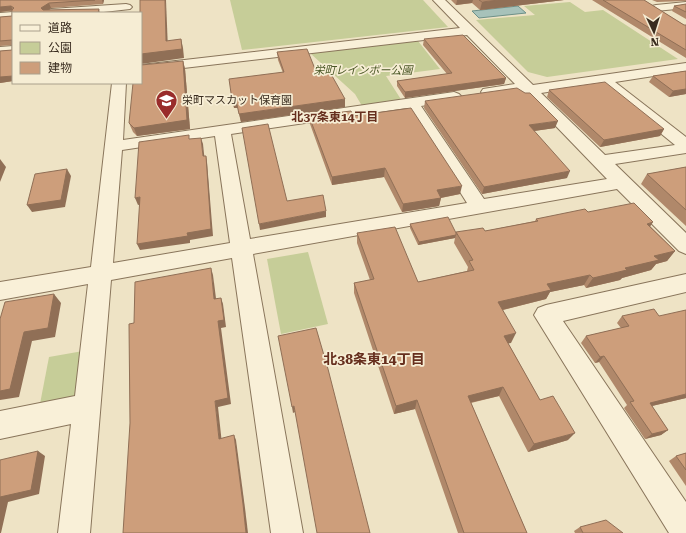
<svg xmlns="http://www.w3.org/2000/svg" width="686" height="533" viewBox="0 0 686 533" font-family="'Roboto Serif','Noto Sans JP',serif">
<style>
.green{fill:#c6cd98}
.water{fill:#a7c2ba;stroke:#6d9088}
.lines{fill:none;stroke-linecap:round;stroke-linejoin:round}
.minor-casing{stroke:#89755b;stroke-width:2}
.minor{fill:#f9f0d8;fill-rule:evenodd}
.wall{fill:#b0886a}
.shaded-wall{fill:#906f56}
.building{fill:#cd9e7b;stroke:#906f56}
.labels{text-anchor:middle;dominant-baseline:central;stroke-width:3.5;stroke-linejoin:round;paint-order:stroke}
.far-park-label{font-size:11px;font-style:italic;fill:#495625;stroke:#f6edd4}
.far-poi-label{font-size:11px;fill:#392c1f;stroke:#f6edd4;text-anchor:start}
.far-neighbourhood-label{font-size:12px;font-weight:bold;fill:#662f1e;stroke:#f6edd4}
.neighbourhood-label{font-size:14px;font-weight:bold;fill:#662f1e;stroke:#f6edd4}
</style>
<rect width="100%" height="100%" fill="#eee3c5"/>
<!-- green -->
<g class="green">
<path d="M230,0H423L448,27L242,50Z"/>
<path d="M570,2L585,12L603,10L678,59L547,77L528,72L476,20L535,15L524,6Z"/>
<path d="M418,41L440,69L386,76L402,101L362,106L355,94L310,53Z"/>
<path d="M308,252L328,324L281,334L267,259Z"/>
<path d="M83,351L75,402L39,409L49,357Z"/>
</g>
<!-- water -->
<path class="water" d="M518,6L526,13L479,18L472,11Z"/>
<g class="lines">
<defs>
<g id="minor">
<path d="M433,0H445L533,85L686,63V71L615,82L686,137V153L615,164L686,233V254L679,251L617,189L253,254L303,533H271L232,258L111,280L90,533H58L71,424L0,439V411L75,396L88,284L0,300V282L91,267L112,83H126L123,140L454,92L459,94L462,97L459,100L421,106L484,199L607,179L523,92L488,96L483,95L481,92L483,89L515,84L467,35L141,73V65L460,28ZM600,84L675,145L605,155L541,93ZM407,108L467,203L250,239L231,134ZM215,136L230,243L113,263L122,150Z"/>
<path d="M686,2V8L656,11L652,10L650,8L652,6L656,5Z"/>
<path d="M126,4L130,5L132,7L130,9L95,13H45L47,11L51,9Z"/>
<path d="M13,12L15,13H13V20L0,21V13Z"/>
<path d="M13,46V54L0,55V47Z"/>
<path d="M686,274V292L563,321L686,502V533H669L534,315L538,308L546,305Z"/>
</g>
</defs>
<!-- minor casing -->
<use href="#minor" class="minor-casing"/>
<!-- minor -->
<use href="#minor" class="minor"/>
</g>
<!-- wall -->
<g class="wall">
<path d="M0,0H104L103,4L51,8L48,10L99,9L100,13H13V81L0,83V51L12,50V45L0,46V17L12,16V11L0,12Z"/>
<path d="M451,0H564L480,10L472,3L456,5Z"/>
<path d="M592,0H644L684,25H686V58Z"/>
<path d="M652,0H686V1L657,2Z"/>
<path d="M686,4V19L672,11L674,6Z"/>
<path d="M424,39L506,78L504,84L405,98L397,86V81L447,74L423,45Z"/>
<path d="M277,52L315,69L345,107L241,122L238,108H234L283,73L278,60Z"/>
<path d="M183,61L185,69L190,129L137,136L133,132L129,123Z"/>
<path d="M686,71V94L669,97L649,82L653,76Z"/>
<path d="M549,90L664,129L660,136L600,147L547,97Z"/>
<path d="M425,101L555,128L534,131L567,178L482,194L424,108Z"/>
<path d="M309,116H353L460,194L441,198L439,206L402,212L384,177L332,185L310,124Z"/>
<path d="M686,167V226L641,184L647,174Z"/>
<path d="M588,212L650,226L675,251L667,261L656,264L651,270L622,278L620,280L586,288L584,285L550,292L546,299L503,310L511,343H508L540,400L568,440L528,452L499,396L471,403L527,533H458L415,409L394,414L354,293V283L370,280L357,243V233L418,282L467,271L468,267L454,243L455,238L418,245L410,228V224L456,233L485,231L535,221L536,219Z"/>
<path d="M622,316L686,398L652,406L668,430L661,435L645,439L624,408L627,405L599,362L595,363L581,343L586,336L621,328L617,323Z"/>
<path d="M686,453V486L669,461L676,456Z"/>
<path d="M580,527L623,533H575L574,531Z"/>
</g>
<!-- shaded-wall -->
<g class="shaded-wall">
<path d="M102,0H104L103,4Z"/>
<path d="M165,0H166L168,50L166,41Z"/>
<path d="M457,0H473L472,3L456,5Z"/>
<path d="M499,0H564L480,10L482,2Z"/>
<path d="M49,3L51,8L44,13L41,8Z"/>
<path d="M11,6L13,10L0,12V7Z"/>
<path d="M181,39L183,48L184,58L141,64V54Z"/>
<path d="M183,61L185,69L190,129L137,136L134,128Z"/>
<path d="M13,76V81L0,83V77Z"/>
<path d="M506,78L504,84L405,98V92Z"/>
<path d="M686,89V94L669,97L673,91Z"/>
<path d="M345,99V107L241,122L239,114Z"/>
<path d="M232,100H236L238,108H234Z"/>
<path d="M558,121L555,128L527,132L529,125Z"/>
<path d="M664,129L660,136L600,147L604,140Z"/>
<path d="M201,138L203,144L205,163L203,156Z"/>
<path d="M206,156L207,162L213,236L190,240V243L140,250L137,244L187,233Z"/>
<path d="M0,159L6,167L0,182Z"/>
<path d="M385,168L384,177L332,185V177Z"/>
<path d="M67,169L71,176L65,207L32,212L27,205Z"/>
<path d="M570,171L567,178L482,194L484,187Z"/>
<path d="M462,186L460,194L435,199L437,190Z"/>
<path d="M140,197L143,204L138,205L135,198Z"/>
<path d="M441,198L439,206L402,212L403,204Z"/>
<path d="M326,211V217L260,230L259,224Z"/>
<path d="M653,222L646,233L647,224Z"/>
<path d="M456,235L455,238L418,245L419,242Z"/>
<path d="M675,251L667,261L656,264L651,270L622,278L620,280L586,288L593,278L654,256Z"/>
<path d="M211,268L213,275L217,306L214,299Z"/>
<path d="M590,275L584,285L550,292L546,299L494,312L498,302L547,284Z"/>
<path d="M54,294L61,303L55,337L32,341L19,397L0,400V391L24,332Z"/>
<path d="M221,298L223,304L226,327L221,328L231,404L218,407L222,444L219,439L215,401L218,321Z"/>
<path d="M516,333L511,343L500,345L504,336Z"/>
<path d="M604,356L599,362L595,363L600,357Z"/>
<path d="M503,387L499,396L464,404L468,396Z"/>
<path d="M686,394V398L643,408L650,403Z"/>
<path d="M417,400L415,409L394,414L396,406Z"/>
<path d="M294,406L295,412L293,413L292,407Z"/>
<path d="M668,430L661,435L645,439L652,434Z"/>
<path d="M575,433L568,440L528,452L534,444Z"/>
<path d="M234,435L236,440L245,508L248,533H246Z"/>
<path d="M38,451L45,456L39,494L8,502L1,533H0V497Z"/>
</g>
<!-- building -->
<g class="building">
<path d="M0,0H95L49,3L41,8L43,10L99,9L98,13H13V76L0,77V51L12,50V40L0,41V17L12,16V10L14,8L11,6L0,7Z"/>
<path d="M140,0H165L166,41L181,39L182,49L141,54V13H140Z"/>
<path d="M479,0H499L482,2Z"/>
<path d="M603,0H644L684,25H686V50Z"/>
<path d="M686,4V12L674,6Z"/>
<path d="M463,35L506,78L405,92L397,81L452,73L424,39Z"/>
<path d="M307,49L315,69L327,67L345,99L239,114L236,100H232L229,79L284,72L277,52Z"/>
<path d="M183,61L187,120L134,128L129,123L133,83H141V65Z"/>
<path d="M686,71V89L673,91L653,76Z"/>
<path d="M605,82L664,129L604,140L549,90Z"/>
<path d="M517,88L525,93H530L558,121L529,125L570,171L484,187L425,101Z"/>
<path d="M411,108L462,186L437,190L441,198L403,204L385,168L332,177L309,116L351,111L353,116Z"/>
<path d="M268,124L287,201L323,195L326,211L259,224L242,128Z"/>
<path d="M189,135V139L201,138L203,156H206L211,229L187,233L188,236L137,244L140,197L135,198L139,142Z"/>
<path d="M686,167V210L647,174Z"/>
<path d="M67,169L61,200L27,205L35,174Z"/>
<path d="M634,203L653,222L647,224L675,251L654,256L659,260L625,268L627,270L593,278L590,275L547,284L551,290L498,302L516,333L504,336L540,400L553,396L575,433L534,444L503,387L468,396L527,533H464L417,400L396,406L354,283L374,279L357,233L395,227L418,282L474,270L469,261L473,260L456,232L483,228L485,231L538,221L536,219L585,209L588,212Z"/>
<path d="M448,217L456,233V235L419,242L410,224Z"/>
<path d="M211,268L214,299L221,298L224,320L218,321L228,398L215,401L219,439L234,435L243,504L246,533H123L130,423L129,324L134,323L135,282Z"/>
<path d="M54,294L48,328L24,332L10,389L0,391V319L5,302Z"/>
<path d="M654,309L659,316L686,310V394L650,403L668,430L652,434L630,402L634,401L604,356L600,357L586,336L629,326L622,316Z"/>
<path d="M316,328L328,369L370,533H317L294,406L292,407L278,336Z"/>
<path d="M38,451L31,490L0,497V460Z"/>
<path d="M686,453V470L676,456Z"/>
<path d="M606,520L623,533H583L580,527Z"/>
</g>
<!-- icons -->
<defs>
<symbol id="school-pin" viewBox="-11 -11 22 30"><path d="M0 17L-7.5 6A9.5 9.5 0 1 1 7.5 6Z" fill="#992c2b" stroke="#f6edd4"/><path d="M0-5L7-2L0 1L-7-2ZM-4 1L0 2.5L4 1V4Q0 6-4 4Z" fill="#fff"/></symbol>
</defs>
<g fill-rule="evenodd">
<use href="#school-pin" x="154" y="88" width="25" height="34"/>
</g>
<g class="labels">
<!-- far-park labels -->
<g class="far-park-label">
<text x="363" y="70">栄町レインボー公園</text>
</g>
<!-- far-poi labels -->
<g class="far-poi-label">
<text x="182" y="100">栄町マスカット保育園</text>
</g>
<!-- far-neighbourhood labels -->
<g class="far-neighbourhood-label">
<text x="335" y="117">北37条東14丁目</text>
</g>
<!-- neighbourhood labels -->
<g class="neighbourhood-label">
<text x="374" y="359">北38条東14丁目</text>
</g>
</g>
<!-- legend -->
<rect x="12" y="12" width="130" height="72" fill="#f6edd4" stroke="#aaa08c"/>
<rect x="20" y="25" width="20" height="6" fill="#f9f0d8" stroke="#aaa08c"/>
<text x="48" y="32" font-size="12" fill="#392c1f">道路</text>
<rect x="20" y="42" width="20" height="12" fill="#c6cd98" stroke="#aaa08c"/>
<text x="48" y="52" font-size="12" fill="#392c1f">公園</text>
<rect x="20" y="62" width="20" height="12" fill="#cd9e7b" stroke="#aaa08c"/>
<text x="48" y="72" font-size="12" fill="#392c1f">建物</text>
<!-- north arrow -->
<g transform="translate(654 32) rotate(176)" stroke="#f6edd4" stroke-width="3" paint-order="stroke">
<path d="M0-3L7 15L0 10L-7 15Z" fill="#392c1f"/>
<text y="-6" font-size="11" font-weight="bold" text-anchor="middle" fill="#392c1f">N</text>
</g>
</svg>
